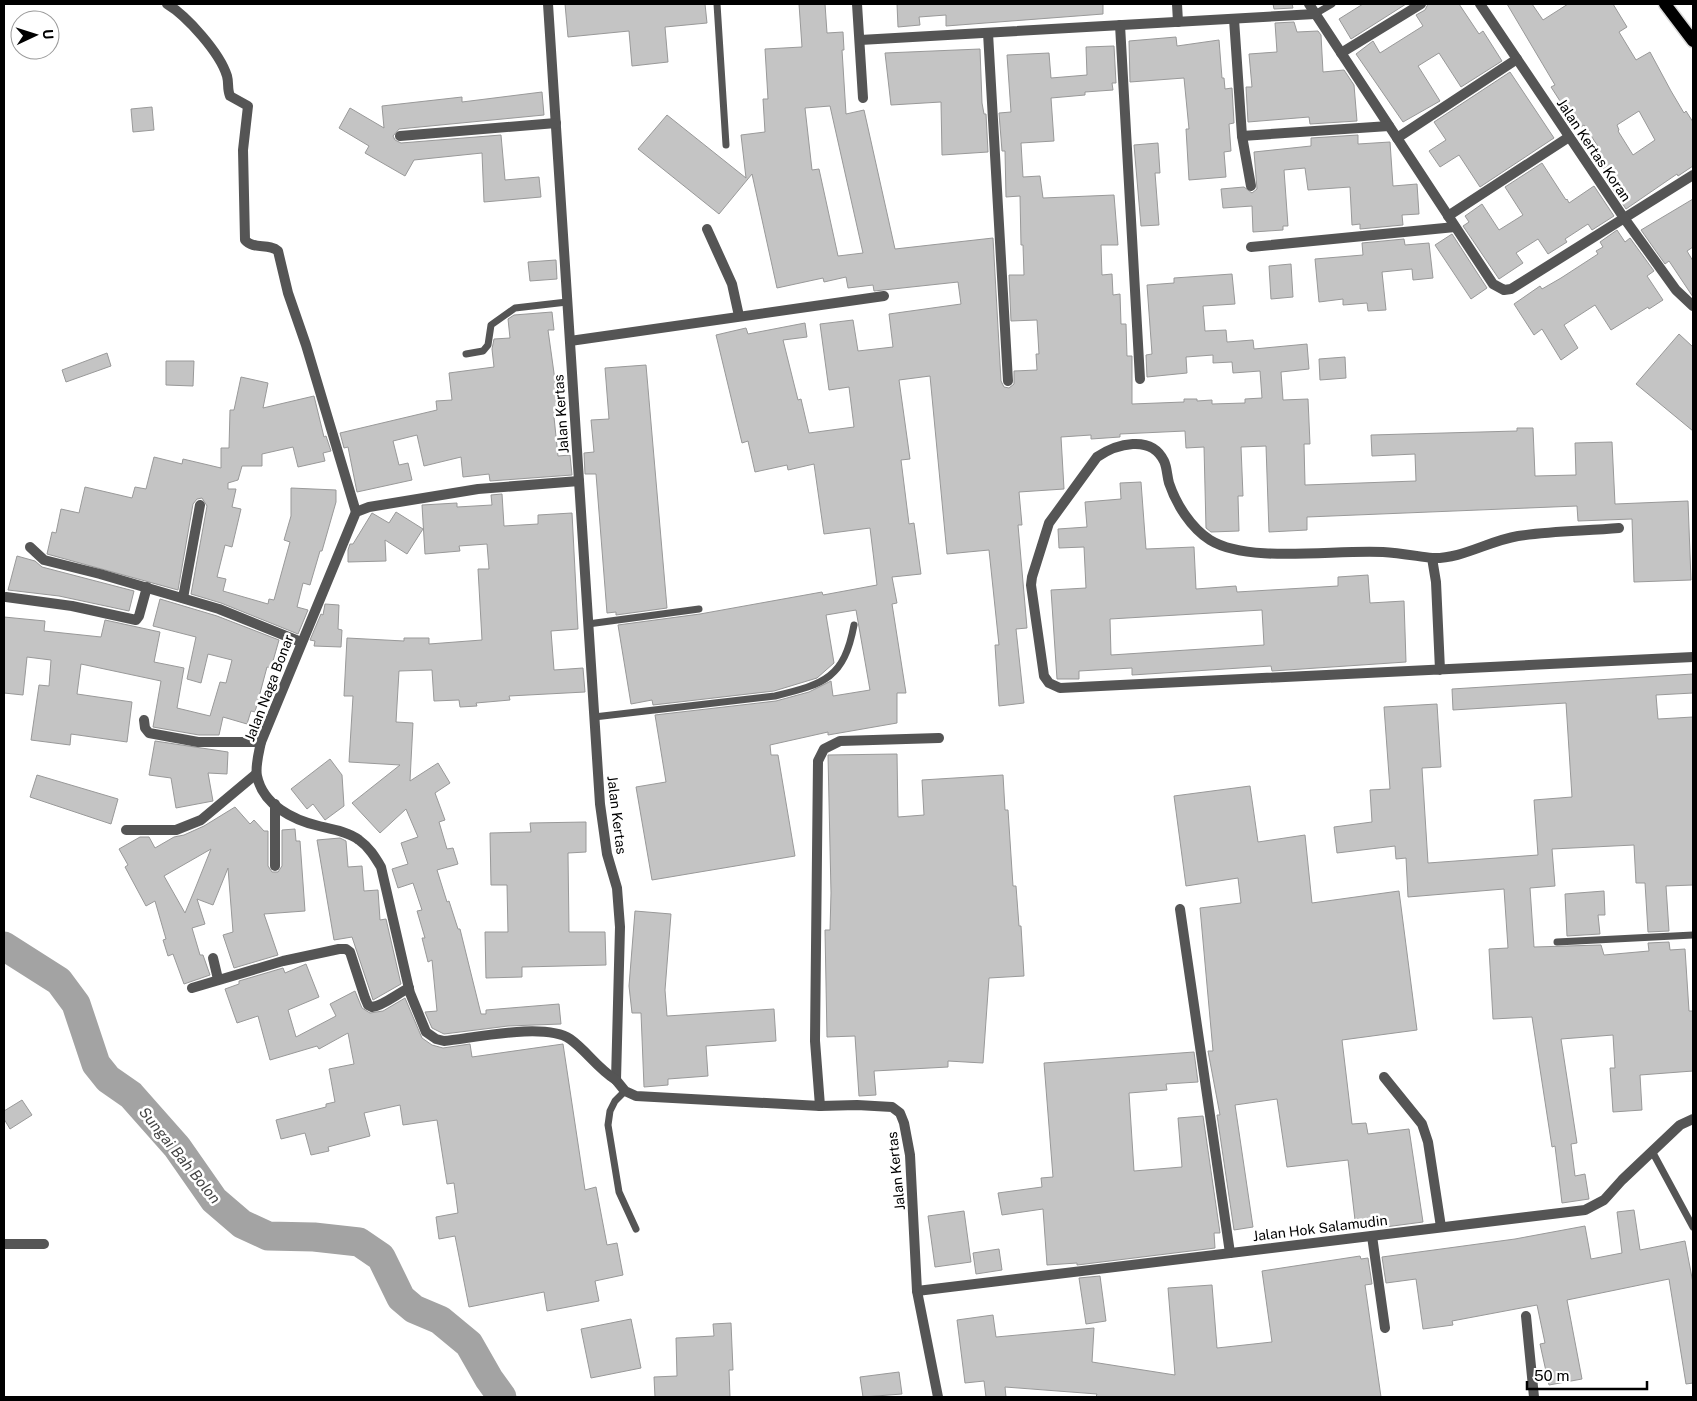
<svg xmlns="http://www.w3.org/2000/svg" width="1697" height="1401" viewBox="0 0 1697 1401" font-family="'Public Sans',sans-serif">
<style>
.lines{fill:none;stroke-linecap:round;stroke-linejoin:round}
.river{stroke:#a3a3a3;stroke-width:29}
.building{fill:#c4c4c4;stroke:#999;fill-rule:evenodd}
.primary-casing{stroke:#dbdbdb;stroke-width:15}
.service{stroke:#555;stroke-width:7}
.minor{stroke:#555;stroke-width:10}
.primary{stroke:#000;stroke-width:12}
.labels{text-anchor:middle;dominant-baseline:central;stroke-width:5;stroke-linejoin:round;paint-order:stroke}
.street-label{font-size:14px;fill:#000;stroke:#fff}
.water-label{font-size:15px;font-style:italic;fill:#444;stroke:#fff}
</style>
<rect width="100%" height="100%" fill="#fff"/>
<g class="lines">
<!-- river -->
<path class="river" d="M4,946L59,981L76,1004L96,1064L108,1079L131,1095L177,1147L214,1200L242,1224L268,1236L314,1237L359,1242L381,1257L401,1298L414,1309L440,1320L469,1344L489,1379L502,1397"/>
</g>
<!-- building -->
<g class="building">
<path d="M565,4H705L707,23L665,27L668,62L632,66L629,31L568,37Z"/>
<path d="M799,4H825L827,33L843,32L844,50H842L846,114L864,110L895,249L993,238L1001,381L1004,387L1009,388L1014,384V371L1037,370L1036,354H1039L1037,320L1011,321L1009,275H1024L1023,245H1021L1020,196L1006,197L1005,151H1002L999,113L1011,112L1007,55L1049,53L1051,78L1087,75L1086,47L1114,46L1116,83H1112L1113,90L1085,92V95L1051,98L1054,141L1021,143L1023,177L1040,176L1043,198L1114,195L1118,245H1101L1102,275L1112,274L1113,295L1120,294L1121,324H1126L1127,356H1132V404L1184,402V399H1197V401L1212,400V404L1245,403V399L1262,398L1260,371L1233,373L1232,362L1213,363V355L1186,357L1187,373L1147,377L1146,355L1152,354L1147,285L1174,283V278L1232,274L1235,304L1203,306L1205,331L1226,330L1227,342L1253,340L1254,349L1307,344L1309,369L1281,372L1283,400L1308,399L1310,444H1304L1305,485L1416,481L1415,454L1372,456L1371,435L1517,431V428H1533L1535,476L1576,475L1575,443L1612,442L1615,504L1688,501L1691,580L1634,582L1632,519L1578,521L1577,506L1307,517V530L1269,532L1266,446L1241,447L1243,496H1238L1239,531L1211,532L1206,528L1204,447L1186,448L1185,431L1120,434V437L1091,439V435L1061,437L1064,489L1019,492L1022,525H1018L1027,628L1016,629L1024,703L999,706L995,645H999L989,550L947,554L930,376L899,380L910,459L901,460L909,524L914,523L921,574L892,577L897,603L892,604L906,693H897V723L828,735V732L770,745L771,755H778L795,856L652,880L636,787L666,782L655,715L776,701L809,692L831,681L833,696L870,690L856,610L826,615L834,663L817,678L774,691L653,705L652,700L631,704L618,625L700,614L822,592L823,595L877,585L870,528L824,534L814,464L788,470L787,465L755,472L748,441L742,443L716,335L746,328L748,334L805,323L807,337L783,340L798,400L801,399L809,433L854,427L849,387L829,390L820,324L853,320L858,351L893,347L889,314L961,304L958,282L874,291L873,285L848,288L846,277L824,282L823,278L777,288L752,174L719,214L638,149L667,115L746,178L741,135L765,132L763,99H768L765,49L802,47ZM830,106L863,253L838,256L819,169L812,170L805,108Z"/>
<path d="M897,4H1103V14L946,26V15L919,17L920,25L898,27Z"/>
<path d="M1273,4H1292L1293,8L1274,9Z"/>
<path d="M1363,4H1406L1351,39L1339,19Z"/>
<path d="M1428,4H1459L1479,34L1483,31L1502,61L1461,87L1439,53L1418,66L1440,101L1403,122L1356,54L1373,41L1380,53L1423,26L1416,15L1425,10Z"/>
<path d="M1507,4H1532L1543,20L1568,4H1613L1627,27L1619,32L1636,60L1650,52L1671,91L1684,113L1686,111L1693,122V166L1678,176L1677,174L1626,209L1606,179L1609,177L1593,152L1599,148L1584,125L1578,129L1551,87L1555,85ZM1639,111L1655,140L1633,155L1618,131L1619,130L1617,125Z"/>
<path d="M1294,22L1297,32L1318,31L1321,35L1323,72L1344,70L1354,85L1357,121L1310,124L1309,117L1248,122L1246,87H1252L1249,54L1277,52L1275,23Z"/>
<path d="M1176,37L1177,46L1219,40L1222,78H1224L1225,89L1232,88L1234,123L1229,124L1231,151L1224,152L1226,177L1189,180L1186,129H1189L1184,78L1130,82L1129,41Z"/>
<path d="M980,49L982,103L984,114H986L988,152L942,155L941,102L891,105L885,53Z"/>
<path d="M1510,72L1554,138L1480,187L1459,155L1440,167L1429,151L1446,140L1434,122Z"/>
<path d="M542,92L544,115L399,129L393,136L395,140L401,143L501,135L505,180L539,177L541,197L484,202L482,153L414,160L405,176L365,153L369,146L339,128L350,108L384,128L382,106L462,97V102Z"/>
<path d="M152,107L154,130L133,132L131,109Z"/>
<path d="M1358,135V144L1390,142L1393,186L1417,184L1419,214L1402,215L1403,225L1360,229V224L1352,225L1350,187L1308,190L1305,168L1284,170L1288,226H1283V230L1253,232L1252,206L1223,208L1221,189L1244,187L1252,193L1257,189L1254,152L1311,146V138Z"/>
<path d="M1158,143L1160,173H1155L1159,225L1141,226L1134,145Z"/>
<path d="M1542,163L1566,200L1567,199L1569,203L1594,186L1614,216L1592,230L1588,224L1565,239L1567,242L1548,254L1538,239L1516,253L1523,263L1499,279L1463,226L1469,222L1465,216L1482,204L1499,230L1523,215L1505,187Z"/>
<path d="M1693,199V247L1687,251L1693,261V297L1669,261L1665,264L1641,230Z"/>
<path d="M1617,230L1625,242L1630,238L1654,271L1647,276L1663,300L1649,309L1648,307L1611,330L1595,305L1564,325L1578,348L1561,360L1542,329L1534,335L1514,304L1540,286L1542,289L1561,278L1598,254L1596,251L1603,247L1600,242Z"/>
<path d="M1452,234L1487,288L1471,299L1435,245Z"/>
<path d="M1404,239L1405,245L1429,243L1433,278L1413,280L1412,269L1382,272L1386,310L1368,311L1367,303L1343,305V299L1319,302L1315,259L1363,255L1362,243Z"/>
<path d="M556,260L557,279L530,281L528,262Z"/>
<path d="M1291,264L1293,297L1271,299L1269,266Z"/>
<path d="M552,312L554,330H548L560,416L554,417L558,456L570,455L572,475L490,481L489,474L463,477L461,457L424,466L417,435L393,441L399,465L408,463L412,480L357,492L348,447L344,448L340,433L437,410L436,401L452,400L449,373L494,367L492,349L494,339L510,338L508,319L514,315Z"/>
<path d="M1679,334L1693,347V431L1636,384Z"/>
<path d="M107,353L111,366L66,382L62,370Z"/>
<path d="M1345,357L1346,378L1320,380L1319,359Z"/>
<path d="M166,361H194L193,386L166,385Z"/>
<path d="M646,365L667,608L616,615V612L607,613L596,474H585L584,453L594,452L591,420L609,419L605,368Z"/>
<path d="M241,377L268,383L263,408L314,396L324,437L326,436L331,451L323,453L325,461L298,467L293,447L262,454V466H242L238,480L228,483V489H236L232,507L241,509L232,547L225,545L217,577L226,579L223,591L268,604L269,599L274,600L290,542L284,540L291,516V488L336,490V502L322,551H320L310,585L303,583L297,607L308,610L298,634L221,603L191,594L207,506L202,498L197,499L193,504L178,590L47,554L52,532L56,533L61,509L79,513L85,487L132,498L135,487L146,489L154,457L182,464L183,459L221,468V448H229L230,410H234Z"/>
<path d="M1141,482L1146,549L1194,547L1196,589L1236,586L1237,592L1338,586V577L1368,575L1370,603L1404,601L1406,662L1272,671L1271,666L1132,675V668L1079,671V679H1057L1051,590L1086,588L1084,547L1059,548L1058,529L1087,527L1085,502L1121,499L1120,483ZM1262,610L1264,645L1111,655L1110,619Z"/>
<path d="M502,494L504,526L538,524V515L572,513L578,629L551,631L554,670L583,668L585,692L509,696L510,700L476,703L477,706L460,707L459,700L434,701L432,670L399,671L396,722L413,723L410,781L438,763L450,783L435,793L445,820L439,822L447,849L453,848L458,864L437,870L447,902L449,901L458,929H460L481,1014H486V1010L559,1004L561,1024L508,1026L444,1034L432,1028L425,1012L437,1011L432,960L428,962L422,938H425L417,911L422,910L413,883L398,888L392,869L408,864L401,843L418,837L406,809L380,833L352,803L400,765L349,762L353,696H344L347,638L404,641V638H429V644L482,640L478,569H489L487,544L459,546L460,551L425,554L422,505L457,503V507L492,505L491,495Z"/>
<path d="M396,512L423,529L407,554L385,540L386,561L348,562V550L350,544H353L372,513L389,523Z"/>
<path d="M17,556L35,561L42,567L134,591L129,611L59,596L8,590Z"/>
<path d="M160,599L217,616L279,640L271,668L267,667L255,712L251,711L247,724L223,717L219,735H199L153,727L161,681L81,664L77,694L132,702L127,742L71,734L70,745L31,740L39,685L49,686L51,660L27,657L23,695L4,693V617L45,621L44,631L101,637L105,620L160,632L154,662L184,668L177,708L210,716L220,682L226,683L232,660L208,654L201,683L187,679L196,637L153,626Z"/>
<path d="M325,604L339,605L338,629L342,630L341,647L314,646L315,641L310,640L321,614L323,615Z"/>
<path d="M1693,674V693L1656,695L1658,719L1693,717V885L1666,886L1669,931L1648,932L1645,883H1636L1634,845L1552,849L1555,886L1530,888L1534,947L1601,945L1604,955L1649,951L1648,943L1669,942L1670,950L1685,949L1689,1011H1693V1071L1640,1075L1642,1110L1613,1112L1610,1068H1615L1613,1035L1561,1039L1577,1143L1571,1144L1575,1176L1585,1174L1589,1199L1562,1203L1555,1146L1552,1147L1532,1017L1493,1019L1489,949L1508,948L1504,889L1408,897L1406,858L1396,859L1395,846L1337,853L1334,827L1372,822L1370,790L1390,789L1384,707L1437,704L1441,767L1422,768L1428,863L1538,855L1534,800L1572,797L1566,703L1453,710L1452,689Z"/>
<path d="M155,741L228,752L227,774L208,773L213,801L176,808L171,778L149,775Z"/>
<path d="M897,754L898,817L924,815L922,780L1003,775L1005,810H1008L1013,886H1016L1019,926H1021L1024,976L989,978L983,1063L948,1061V1067L874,1071L876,1095L859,1096L855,1036L827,1037L825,930H830L831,893L828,755Z"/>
<path d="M330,759L342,775L344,806L325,820L313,804L307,809L291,789Z"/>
<path d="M37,775L118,799L111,824L30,797Z"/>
<path d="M1250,786L1258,842L1305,835L1312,903L1399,891L1417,1030L1342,1040L1352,1124L1366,1123L1368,1134L1409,1129L1423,1222L1385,1227L1384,1217L1355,1220L1348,1160L1287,1167L1277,1099L1235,1105L1253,1227L1234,1230L1217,1115H1220L1208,1051H1213L1200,908L1241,903L1238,878L1186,886L1174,796Z"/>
<path d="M235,807L250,824L254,820L264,831H268V866L272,872H278L282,866V830L295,829L296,841H300L305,911L264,914L278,955L234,968L223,935L233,932L228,868L213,905L197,899L205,924L192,928L200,955H203L210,975L184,984L173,954L168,956L163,940L166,939L155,901L146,906L125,867L128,865L119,849L140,837H149L155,848L174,837L184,835L204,826ZM211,849L195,889L185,913L164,876Z"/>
<path d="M586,822V852L568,853L569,932H605L606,965L522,967V977L486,978L485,932H508L507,885H491L490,833L531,832L530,823Z"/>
<path d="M340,838L346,841L348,867L362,866L364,891L378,890L380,920L386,919L401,984L373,1000L352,937L334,940L317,840Z"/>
<path d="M1604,891L1605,915H1598L1600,934L1567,936L1565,894Z"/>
<path d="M635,911L671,914L665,990L667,1016L774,1009L776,1041L706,1046L708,1076L668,1079V1085L644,1087L641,1013H632L629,986Z"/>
<path d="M306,964L319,997L288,1010L296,1037L336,1016L330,1004L355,991L362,1008L370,1013L383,1011L405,998L422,1038L432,1045L443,1048L470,1044L472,1057L563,1044L585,1190L596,1187L607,1245L617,1243L623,1275L595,1281L599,1301L547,1311L544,1292L469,1307L455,1236L439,1239L436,1217L458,1213L454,1183L447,1184L437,1120L403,1125L400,1105L364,1113L370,1136L328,1147L329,1151L311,1155L305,1133L281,1139L276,1120L326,1107V1104L335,1102L329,1069L354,1064L348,1033L319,1049L317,1046L270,1060L258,1016L237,1023L225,989L239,984V981L283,968L285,973Z"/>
<path d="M1194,1052L1198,1082L1166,1084L1167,1090L1129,1093L1134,1171L1182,1167L1178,1118L1203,1116L1220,1233H1214L1215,1248L1077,1265V1263L1047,1265L1043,1209L1002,1215L998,1193L1042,1187L1041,1178L1053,1177L1044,1063Z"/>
<path d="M22,1100L32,1115L10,1129L4,1119V1111Z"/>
<path d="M1634,1210L1640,1250L1685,1241L1693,1283V1383L1686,1384L1669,1279L1567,1300L1582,1379L1549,1385L1540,1344L1545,1343L1537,1305L1452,1321L1453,1325L1423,1329L1416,1279L1386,1283L1382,1257L1515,1239L1585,1226L1591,1259L1622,1253L1617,1212Z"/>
<path d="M964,1211L971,1262L935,1267L928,1216Z"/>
<path d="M999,1249L1002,1270L976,1274L973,1253Z"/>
<path d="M1360,1256L1361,1259L1368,1258L1372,1284L1365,1285L1381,1397H1096L1097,1394L1005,1387L1006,1397H986L984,1381L965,1383L957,1320L993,1315L996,1337L1094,1328L1092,1362L1175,1375L1168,1288L1212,1285L1217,1348L1272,1342L1262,1271Z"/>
<path d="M1100,1276L1106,1321L1086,1324L1079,1278Z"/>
<path d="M631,1319L641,1368L591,1378L581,1329Z"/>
<path d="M731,1323L733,1370H729L730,1397H655L654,1377L677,1376L676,1338L714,1336L713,1324Z"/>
<path d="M899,1372L902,1394L863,1397L860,1377Z"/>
</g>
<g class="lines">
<defs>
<path id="primary" d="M1665,4L1693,41"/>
</defs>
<!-- primary casing -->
<use href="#primary" class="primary-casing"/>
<!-- service -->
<g class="service">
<path d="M717,4L726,145"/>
<path d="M1315,14L1332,4"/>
<path d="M466,354L483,351L488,345L491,325L515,308L567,302"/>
<path d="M588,624L699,609"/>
<path d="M594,717L775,696C825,684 844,678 854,625"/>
<path d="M1557,942L1693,935"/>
<path d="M625,1091L615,1101L610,1111L608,1125L619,1192L636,1229"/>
<path d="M1653,1153L1693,1227"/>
</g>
<!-- minor -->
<g class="minor">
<path d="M167,4C187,16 220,53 227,76C229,83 227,89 230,96L248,106L243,150L245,240C253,250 269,243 278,251L288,293L306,345L356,512"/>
<path d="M548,4L600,804L607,854L617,888L620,927L616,1080L625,1091L636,1096L820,1106L857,1105L892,1107L900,1113L904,1123L910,1155L917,1291L938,1397"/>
<path d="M857,4L863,98"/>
<path d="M1177,4L1178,22"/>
<path d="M1309,4L1493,284L1504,290L1511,289L1693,175"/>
<path d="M1480,4L1624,218L1676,290L1693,306"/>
<path d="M1234,19L1242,136L1251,186"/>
<path d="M1120,25L1140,379"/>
<path d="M988,33L1008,381"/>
<path d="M860,40L1315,14"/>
<path d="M1341,53L1421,4"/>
<path d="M400,136L556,123"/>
<path d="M1242,136L1389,126"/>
<path d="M1397,138L1517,59"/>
<path d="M1448,216L1569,137"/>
<path d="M707,229L732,284L739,316"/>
<path d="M1251,247L1455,227"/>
<path d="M570,341L884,296"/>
<path d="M579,481L478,489L369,507L356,512L261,742C259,752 255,766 257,776C263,805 293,820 319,826C332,829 349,832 359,840C369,847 375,857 381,867L410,993L426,1032L436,1039L444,1041C474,1038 545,1022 570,1039C587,1051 596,1067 616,1080"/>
<path d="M30,547L44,560L100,574L219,609L301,642"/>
<path d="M1432,558C1462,559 1488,541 1518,536C1551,531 1586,531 1619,528"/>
<path d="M6,597L72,606L136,620L139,616L147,587"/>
<path d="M183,598L200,505"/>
<path d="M1440,670L1436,582L1432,558C1416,556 1399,553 1383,552C1336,549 1249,564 1210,540C1191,528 1176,504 1169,483C1167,476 1167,467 1164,461C1151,434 1116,444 1097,457L1049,523L1032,577L1031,585L1044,676L1049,683L1060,688L1693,657"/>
<path d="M144,720L145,728L149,733L198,742H261"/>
<path d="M126,830H176L201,820L256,774"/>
<path d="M275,866V804"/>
<path d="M1180,909L1230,1253"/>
<path d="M213,958L218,979"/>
<path d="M192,988L283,961L339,949H346L350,952L365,998L368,1005L372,1007C383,1006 398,993 409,988"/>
<path d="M1384,1077L1422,1124L1428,1142L1441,1227"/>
<path d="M820,1106L815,1041L818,761L824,749L840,741L939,738"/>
<path d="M1372,1236L1385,1328"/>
<path d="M4,1244H44"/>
<path d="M917,1291L1585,1210L1604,1200L1622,1180L1680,1125L1693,1119"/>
<path d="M1526,1316L1534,1397"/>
</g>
<!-- primary -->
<use href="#primary" class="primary"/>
</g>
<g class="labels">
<!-- street labels -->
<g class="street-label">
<text transform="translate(1594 150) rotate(56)">Jalan Kertas Koran</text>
<text transform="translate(561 414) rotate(-94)">Jalan Kertas</text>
<text transform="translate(269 688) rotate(-69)">Jalan Naga Bonar</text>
<text transform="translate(617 815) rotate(83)">Jalan Kertas</text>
<text transform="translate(896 1171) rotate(-96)">Jalan Kertas</text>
<text transform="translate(1320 1228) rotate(-7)">Jalan Hok Salamudin</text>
</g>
<!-- water labels -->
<g class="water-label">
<text transform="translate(180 1155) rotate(51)">Sungai Bah Bolon</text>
</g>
</g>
<!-- border -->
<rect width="1697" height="1401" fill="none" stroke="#000000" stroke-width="10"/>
<!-- north arrow -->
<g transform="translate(35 35) rotate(86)"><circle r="24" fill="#ffffff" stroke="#999999"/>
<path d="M0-4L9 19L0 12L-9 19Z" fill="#000000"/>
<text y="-8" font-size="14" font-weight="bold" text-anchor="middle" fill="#000000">U</text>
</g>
<!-- scale -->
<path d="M1527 1381v8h120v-8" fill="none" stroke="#000000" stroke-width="2.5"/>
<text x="1534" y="1381" font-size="15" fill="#000000" stroke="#ffffff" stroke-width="4" paint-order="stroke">50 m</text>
</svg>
